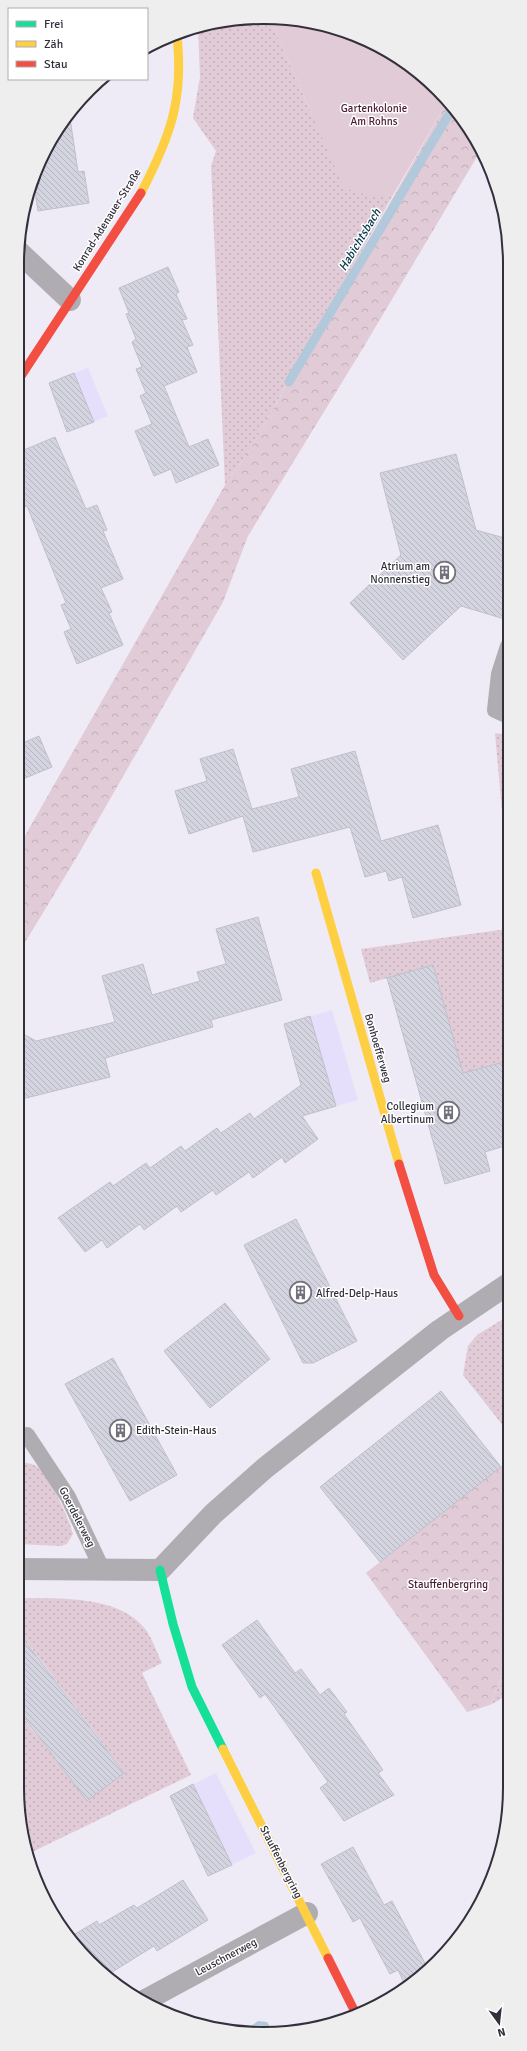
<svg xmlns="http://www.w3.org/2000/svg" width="527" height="2051" viewBox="0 0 527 2051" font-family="Signika,sans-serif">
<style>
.built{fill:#e6dffb}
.grass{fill:url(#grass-dots)}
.forest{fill:url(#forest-crowns)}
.garden{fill:#e1cbd7}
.water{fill:#b2c9db}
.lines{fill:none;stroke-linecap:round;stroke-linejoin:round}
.stream{stroke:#b2c9db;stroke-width:9}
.building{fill:url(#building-back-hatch);stroke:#bec0ca}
.lane{stroke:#b0adb2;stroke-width:16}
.street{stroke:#b0adb2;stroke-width:22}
.fast{stroke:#16e098;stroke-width:9}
.slow{stroke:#ffcf43;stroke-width:9}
.jam{stroke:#f24e42;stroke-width:9}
.labels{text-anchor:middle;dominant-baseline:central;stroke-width:3;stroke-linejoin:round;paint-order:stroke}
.park-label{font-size:11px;fill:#4c1c30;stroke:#fff}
.street-label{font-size:11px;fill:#33303c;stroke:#fff}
.poi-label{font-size:11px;fill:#33303c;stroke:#fff;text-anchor:end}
.water-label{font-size:12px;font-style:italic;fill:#013348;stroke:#fff}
.rim{fill:none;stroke:#33303c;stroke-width:2}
</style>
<defs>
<pattern id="grass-dots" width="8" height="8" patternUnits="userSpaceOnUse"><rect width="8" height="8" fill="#e1cbd7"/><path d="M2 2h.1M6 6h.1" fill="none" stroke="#c2afb9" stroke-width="1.8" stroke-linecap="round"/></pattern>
<pattern id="forest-crowns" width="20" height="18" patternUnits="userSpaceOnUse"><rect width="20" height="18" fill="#e1cbd7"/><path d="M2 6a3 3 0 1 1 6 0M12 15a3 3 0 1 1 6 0" fill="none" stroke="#c2afb9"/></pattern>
<pattern id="building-back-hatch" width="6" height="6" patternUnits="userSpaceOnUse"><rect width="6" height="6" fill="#d3d4df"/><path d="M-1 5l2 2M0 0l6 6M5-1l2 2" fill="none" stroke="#b6b6c0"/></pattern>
</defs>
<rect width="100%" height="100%" fill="#eeebf6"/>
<!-- built -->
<g class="built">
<path d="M88,368L108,416L68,432L49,383Z"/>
<path d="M332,1010L358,1100L310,1114L284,1024Z"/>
<path d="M216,1773L256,1853L209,1876L170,1796Z"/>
</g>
<!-- grass -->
<g class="grass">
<path d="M271,21L312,115L366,195H393L251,448L225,485L211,166L216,151L193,118L200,77L198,26Z"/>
<path d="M495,733L508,735V879Z"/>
<path d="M507,929L508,1061L463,1073L433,965L370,983L361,949Z"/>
<path d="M508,1316V1432L463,1375L468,1346L477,1335Z"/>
<path d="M17,1462C23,1462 31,1463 36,1466C49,1474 69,1519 73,1534L67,1544L61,1546L17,1544Z"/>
<path d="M17,1598C57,1599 119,1594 146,1630C153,1640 157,1653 162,1663L142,1673L191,1775L30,1853L17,1787V1710L87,1800L124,1772L28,1643L17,1651Z"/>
<path d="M508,1660V1695L490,1705L508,1661Z"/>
</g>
<!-- forest -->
<g class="forest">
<path d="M447,102L481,150L363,348L248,536L223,602L78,855L18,954V848L225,485L251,448Z"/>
<path d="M508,1461V1660L490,1705L467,1712L366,1573Z"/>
</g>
<!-- garden -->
<path class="garden" d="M296,19L373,43L438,89L447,102L393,195H366L344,188L271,21Z"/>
<!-- water -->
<path class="water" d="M258,2021L267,2022L272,2030L247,2033L242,2032Z"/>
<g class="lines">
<!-- stream -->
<path class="stream" d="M289,382L452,109"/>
</g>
<!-- building -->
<g class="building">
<path d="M70,118L78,172L84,171L89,203L38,211L34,186L50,140Z"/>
<path d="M168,267L179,292L176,294L187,319L182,320L193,345L187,347L197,372L164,386L189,447L208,439L219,465L176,483L171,469L154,476L135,431L152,424L140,396L146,393L136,369L142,367L132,342L136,339L126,314L129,313L119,288Z"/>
<path d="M74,373L94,422L67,432L49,383Z"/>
<path d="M55,437L86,509L97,505L107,530L103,531L123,579L101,588L112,612L109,613L123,645L77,664L64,632L71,629L61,605L66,603L27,506L25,507L19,493V452Z"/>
<path d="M456,454L476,530L508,539V620L461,606L403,660L350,603L401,555L380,473Z"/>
<path d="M39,736L52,767L18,781V745Z"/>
<path d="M233,749L252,809L299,797L291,769L355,751L381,841L438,825L461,905L413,918L402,877L389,881L386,871L365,877L350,827L253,852L243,816L189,834L175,791L207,781L200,759Z"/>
<path d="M258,917L282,1000L211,1020L213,1027L105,1058L110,1077L18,1100V1031L36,1041L115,1022L102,976L143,964L152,995L200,981L197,972L226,964L216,929Z"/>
<path d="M433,965L463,1073L508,1061V1145L485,1152L490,1171L445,1184L387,978Z"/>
<path d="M310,1016L336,1106L302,1116L318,1139L285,1163L282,1157L253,1178L249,1172L216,1195L213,1190L181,1212L177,1206L144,1230L140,1224L107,1248L102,1240L85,1252L58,1218L110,1182L113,1186L146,1163L150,1168L181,1146L185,1151L217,1128L221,1133L250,1113L254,1119L301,1085L284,1024Z"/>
<path d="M296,1219L357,1341L313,1363H303L244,1245Z"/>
<path d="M225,1303L270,1359L210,1408L164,1351Z"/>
<path d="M113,1358L177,1475L130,1501L65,1384Z"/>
<path d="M441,1391L501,1467L380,1562L320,1487Z"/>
<path d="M257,1620L295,1673L301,1669L320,1695L329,1688L347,1712L344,1714L383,1770L378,1773L394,1795L344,1821L320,1788L328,1782L265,1694L260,1698L222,1645Z"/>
<path d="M17,1630L124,1773L87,1801L17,1708Z"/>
<path d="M193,1784L232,1865L208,1876L170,1796Z"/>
<path d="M353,1847L384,1905L392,1901L427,1967L414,1983L406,1987L398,1970L390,1974L360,1918L353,1922L321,1864Z"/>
<path d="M183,1880L208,1920L157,1951L154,1946L109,1974L78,1950L70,1937L97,1921L99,1925L134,1905L137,1908Z"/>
</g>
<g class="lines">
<!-- lane -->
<g class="lane">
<path d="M508,716L495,710L499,674L508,646"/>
<path d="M17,1443L27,1435L68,1497L103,1571"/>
</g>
<!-- street -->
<g class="street">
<path d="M19,252L70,300"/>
<path d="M17,1569L160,1570L213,1514L265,1468L440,1330L508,1284"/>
<path d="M144,2001L307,1913"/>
</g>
<!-- fast -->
<path class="fast" d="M160,1570L173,1624L192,1687L223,1749"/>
<!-- slow -->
<g class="slow">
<path d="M141,193C170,137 184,100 177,36"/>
<path d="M316,873L399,1164"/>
<path d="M223,1749L328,1958"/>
</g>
<!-- jam -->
<g class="jam">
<path d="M19,379L141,193"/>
<path d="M399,1164L434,1275L459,1316"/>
<path d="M328,1958L356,2014"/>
</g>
</g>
<!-- icons -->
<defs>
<symbol id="building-ring" viewBox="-11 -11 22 22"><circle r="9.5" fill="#fff" stroke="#74717d" stroke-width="1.5"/><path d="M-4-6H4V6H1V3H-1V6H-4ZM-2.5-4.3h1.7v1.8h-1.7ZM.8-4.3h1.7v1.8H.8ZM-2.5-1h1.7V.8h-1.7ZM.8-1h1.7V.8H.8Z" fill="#74717d"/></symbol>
</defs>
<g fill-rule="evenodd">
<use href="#building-ring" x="432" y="560" width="25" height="25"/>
<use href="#building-ring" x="436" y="1100" width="25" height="25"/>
<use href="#building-ring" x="288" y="1280" width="25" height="25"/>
<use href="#building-ring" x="108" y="1418" width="25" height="25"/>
</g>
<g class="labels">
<!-- park labels -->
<g class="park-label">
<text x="374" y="108">Gartenkolonie<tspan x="374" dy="13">Am Rohns</tspan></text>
<text x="448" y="1584">Stauffenbergring</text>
</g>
<!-- street labels -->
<g class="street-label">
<text transform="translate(107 220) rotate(-58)">Konrad-Adenauer-Straße</text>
<text transform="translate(378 1048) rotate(74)">Bonhoefferweg</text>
<text transform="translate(77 1517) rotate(63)">Goerdelerweg</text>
<text transform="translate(281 1862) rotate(63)">Stauffenbergring</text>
<text transform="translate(226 1957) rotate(-28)">Leuschnerweg</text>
</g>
<!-- poi labels -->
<g class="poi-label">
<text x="430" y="566">Atrium am<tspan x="430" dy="13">Nonnenstieg</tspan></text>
<text x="434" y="1106">Collegium<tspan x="434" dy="13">Albertinum</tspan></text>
<text x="316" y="1293" text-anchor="start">Alfred-Delp-Haus</text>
<text x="136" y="1430" text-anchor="start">Edith-Stein-Haus</text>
</g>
<!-- water labels -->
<g class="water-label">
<text transform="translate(360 240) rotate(-59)">Habichtsbach</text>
</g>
</g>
<!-- crop -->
<path d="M0 0H527V2051H0ZM263 24H264A239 239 0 0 1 503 263V1788A239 239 0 0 1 264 2027H263A239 239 0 0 1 24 1788V263A239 239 0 0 1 263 24Z" fill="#efeeef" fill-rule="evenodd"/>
<path class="rim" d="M263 24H264A239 239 0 0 1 503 263V1788A239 239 0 0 1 264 2027H263A239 239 0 0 1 24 1788V263A239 239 0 0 1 263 24Z"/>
<!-- legend -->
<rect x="8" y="8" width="140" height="72" fill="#ffffff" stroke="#adacb1"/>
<rect x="16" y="21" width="20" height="6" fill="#16e098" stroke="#adacb1"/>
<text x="44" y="28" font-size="12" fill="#33303c">Frei</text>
<rect x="16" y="41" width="20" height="6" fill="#ffcf43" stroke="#adacb1"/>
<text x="44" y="48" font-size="12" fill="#33303c">Zäh</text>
<rect x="16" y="61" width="20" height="6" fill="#f24e42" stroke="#adacb1"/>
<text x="44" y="68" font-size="12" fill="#33303c">Stau</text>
<!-- north arrow -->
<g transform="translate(499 2023) rotate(165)" stroke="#ffffff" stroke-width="3" paint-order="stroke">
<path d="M0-3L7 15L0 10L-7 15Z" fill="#33303c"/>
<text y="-6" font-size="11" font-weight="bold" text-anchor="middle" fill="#33303c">N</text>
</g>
</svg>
